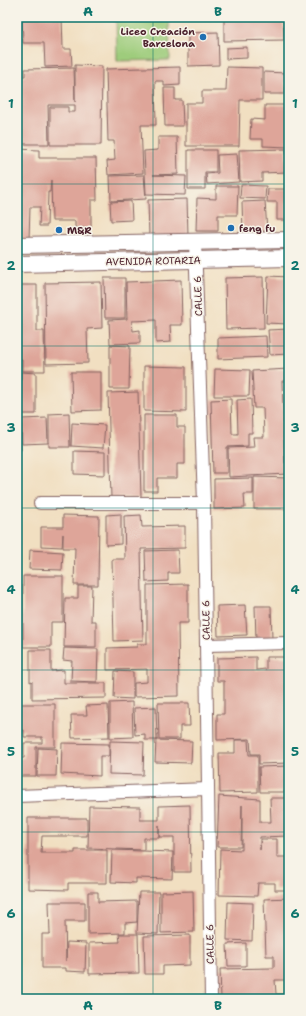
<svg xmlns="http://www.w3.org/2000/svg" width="306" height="1016" viewBox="0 0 306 1016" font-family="'Shantell Sans',sans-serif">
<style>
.green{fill:#9ecc7b;stroke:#747653}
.building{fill:#dea599}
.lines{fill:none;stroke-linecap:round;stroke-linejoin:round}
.minor-casing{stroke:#846260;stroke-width:14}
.tertiary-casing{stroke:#846260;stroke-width:18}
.minor{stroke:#fff;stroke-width:12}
.tertiary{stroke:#fff;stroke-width:16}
.grid{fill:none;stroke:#0f766e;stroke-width:1;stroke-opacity:0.55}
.poi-dot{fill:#1f6fb2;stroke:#f7f3e8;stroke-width:1.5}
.labels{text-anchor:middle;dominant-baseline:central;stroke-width:3;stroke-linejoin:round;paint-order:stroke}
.poi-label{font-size:10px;font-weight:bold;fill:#4a1f2b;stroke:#f7f3e8;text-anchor:start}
.street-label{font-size:10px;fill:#4a1f2b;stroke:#f7f3e8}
.neatline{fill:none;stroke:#0f766e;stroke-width:1.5}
.grid-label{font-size:13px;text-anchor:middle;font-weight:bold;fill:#0f766e}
</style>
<rect width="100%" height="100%" fill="#f7f3e8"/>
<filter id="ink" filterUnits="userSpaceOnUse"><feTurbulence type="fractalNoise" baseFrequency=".025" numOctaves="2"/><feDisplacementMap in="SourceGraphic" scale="8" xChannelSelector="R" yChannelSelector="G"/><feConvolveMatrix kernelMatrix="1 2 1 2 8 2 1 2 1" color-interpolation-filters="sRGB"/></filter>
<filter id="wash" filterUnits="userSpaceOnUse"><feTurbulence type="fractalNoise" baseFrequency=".012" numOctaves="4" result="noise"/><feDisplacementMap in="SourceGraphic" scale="16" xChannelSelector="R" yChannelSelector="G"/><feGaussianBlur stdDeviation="0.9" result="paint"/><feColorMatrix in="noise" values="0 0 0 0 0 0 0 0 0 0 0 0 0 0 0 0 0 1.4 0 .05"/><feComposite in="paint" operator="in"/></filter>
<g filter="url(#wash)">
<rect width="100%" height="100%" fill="#f1dfc1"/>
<!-- green -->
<path class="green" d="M116,17H169L170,60L117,61Z"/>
<g id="blocks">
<!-- building -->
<g class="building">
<path d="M22,17H62L63,49H71L72,66L45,67L44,43H23Z"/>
<path d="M224,17H283L284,40L224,41Z"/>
<path d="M218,32L219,65L188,66V33Z"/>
<path d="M247,47V58L226,59V48Z"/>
<path d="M75,65L102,66L101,145H50V107H68V112H75V105H48L49,144H17V76H25V69L74,68L75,102Z"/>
<path d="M180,67V85L164,86V81H155L156,125H141L143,173L108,175L107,161L115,160L114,141H108L106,69Z"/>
<path d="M227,67L262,68V100H240L239,146H186V103H202V91H226Z"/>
<path d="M264,72L286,73L285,94H264Z"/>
<path d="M164,88H175V100H182L183,126H165Z"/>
<path d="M265,105H289V147L263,146V139H250L251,119L265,120Z"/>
<path d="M158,137H177L178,174L153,175L186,176L185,195L146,194L144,151L158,150Z"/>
<path d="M17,149L39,150V158H96L97,200H91V228H75V221H52L51,180L50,192H48L47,226H39L40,207H30L29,239H17Z"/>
<path d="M286,149L287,172L262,173V181L240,182L239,150Z"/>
<path d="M188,150H216V172H205V189H188Z"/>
<path d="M237,154L239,182L207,184L206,174L218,173L217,155Z"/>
<path d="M144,175L146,199L111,201L110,176Z"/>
<path d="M241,185L266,186L265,199L240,198Z"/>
<path d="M216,186H238L237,215H218V231H196L197,198L216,199Z"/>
<path d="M268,189H287V220H277V202H267Z"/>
<path d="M187,199L188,236L149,237L148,200Z"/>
<path d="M131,201L132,220L111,221L110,202Z"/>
<path d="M265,201L267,231L243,232L242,202Z"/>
<path d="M268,276L289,277V324L266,323Z"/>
<path d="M263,277L264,328L226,329L225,278Z"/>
<path d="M104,278H125V318H105Z"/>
<path d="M181,280L182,325H170L171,342L156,343V320L132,321L133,331L140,330V343L110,344L109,320L127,319L126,282Z"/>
<path d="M101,282L102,328L87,329L88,363L46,364L45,283Z"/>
<path d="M17,285H37V331H44L45,371H22V359H17Z"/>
<path d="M289,329V354L270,355L268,330Z"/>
<path d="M266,336L267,357L218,359V338Z"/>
<path d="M110,345L130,346L129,389H110Z"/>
<path d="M144,366L186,367V412L144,411Z"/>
<path d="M215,369L250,370L249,396H214Z"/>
<path d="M289,369V381H282L285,463H287L288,474L229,477L228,448L254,447L253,437H264L263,408H254L252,371Z"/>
<path d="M21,372L36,373V414H17V381H21Z"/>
<path d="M71,372H101V410L72,411Z"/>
<path d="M138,392L141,497L111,498L108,393Z"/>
<path d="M231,399L232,434H238L237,400L251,399L252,433H248V446L227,447V473H213L211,400Z"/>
<path d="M69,413L70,447H49V414Z"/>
<path d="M144,415H177V427H185V464H177V478H157V491H144Z"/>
<path d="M47,418L48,443L22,444L21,419Z"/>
<path d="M72,423L105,425L103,448L71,446Z"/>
<path d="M17,425H20L21,450H17Z"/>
<path d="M74,451L105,452V475L74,474Z"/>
<path d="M254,477L289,478V509H254Z"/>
<path d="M253,478V494H244L245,508L214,509V479Z"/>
<path d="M121,514V544L106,545V515Z"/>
<path d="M63,515L99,516L98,585H74L75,548H63V534L62,547L41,546V527H63Z"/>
<path d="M141,515L142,527L185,526V548L141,549L143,640L114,641L112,559H125L124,516Z"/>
<path d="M30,550L63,552L62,570L29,569Z"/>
<path d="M178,550L179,573H168V581L146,582L145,551Z"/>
<path d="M23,576H63V622H51V647H23Z"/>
<path d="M188,584V623H178L179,696L134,697V683L147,682V669L107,670V648L137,647V644H147V585Z"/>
<path d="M78,586H92L91,621H96V647H64L65,598H78Z"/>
<path d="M245,605L247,635L218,636L217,606Z"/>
<path d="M255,606H271L272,639L256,640Z"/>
<path d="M64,648L98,649L97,682L71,681L72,661L63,660Z"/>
<path d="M30,650H51V671L64,670V683H106V698L32,699V681L30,682Z"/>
<path d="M256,657V670L266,669V657H287L288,763L259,764V754H251L250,739L217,740V714H224V681H217V658Z"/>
<path d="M115,671L133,672V699L114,698Z"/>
<path d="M132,702L133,737L110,738V703Z"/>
<path d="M158,703H189L190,726H180V739H159Z"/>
<path d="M17,704H55V747H36V776H17V758H24V743H42V737H24V730L17,731Z"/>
<path d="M108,705L109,737L72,738L71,715H87L86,706Z"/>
<path d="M156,707L157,740H145V734L135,735L134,708Z"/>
<path d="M156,740L192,741L191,763L155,762Z"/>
<path d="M235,740H248L249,755H258V792L220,793L219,753H235Z"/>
<path d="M110,741L144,742L143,775L109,774Z"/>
<path d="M62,743L109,744V756H100V776L61,774Z"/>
<path d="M38,748L57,749L56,776H37Z"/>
<path d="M289,766V792H260L259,767Z"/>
<path d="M219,796L260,799V822H271L270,798H289V836L260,837V850L261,839H277V857H289V890H275V883H258L257,896L219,895L220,849L242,850V805L241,847H217Z"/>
<path d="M190,805L191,872H174V837H159V825V838H144V850L88,848L89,806L140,807V820H159V806Z"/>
<path d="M28,818H87V836H42L41,853H75V850H107V883H68V890L28,889Z"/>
<path d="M112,850L173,852L172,879L136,878V883L111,882Z"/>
<path d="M193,891L194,932L161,933V892Z"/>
<path d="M88,892H98V902L137,901V922L125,923V933L88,934Z"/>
<path d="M139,892H159L158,934L137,933Z"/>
<path d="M289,898V980H275L276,994H289V999H221L220,969L274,968V956H266L264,899Z"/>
<path d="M49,902H85V921H65L66,961L67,942L86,943L85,972L66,971V968H42V934H50Z"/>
<path d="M228,902L253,903L252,941L227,940Z"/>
<path d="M119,934H138L139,973L89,974V943L120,942Z"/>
<path d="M190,935V965L163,966V974H145L144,936Z"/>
<path d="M246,943V966H228L227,944Z"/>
</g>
</g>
</g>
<g filter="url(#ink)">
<use href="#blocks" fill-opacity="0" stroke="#846260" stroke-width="1"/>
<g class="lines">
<defs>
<g id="minor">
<path d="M195,241L204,503L211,999"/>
<path d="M40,503H204"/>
<path d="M206,645L289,643"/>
<path d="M17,796L208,789"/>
</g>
<g id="tertiary">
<path d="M17,245L289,240"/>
<path d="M17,264L289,258"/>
</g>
</defs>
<!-- minor casing -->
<use href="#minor" class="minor-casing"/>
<!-- tertiary casing -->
<use href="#tertiary" class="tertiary-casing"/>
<!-- minor -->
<use href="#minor" class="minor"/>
<!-- tertiary -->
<use href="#tertiary" class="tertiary"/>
</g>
</g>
<!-- grid -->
<path class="grid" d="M153,17V999M17,184H289M17,346H289M17,508H289M17,670H289M17,832H289"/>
<!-- markers -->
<g class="poi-dot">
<circle cx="203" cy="37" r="4"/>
<circle cx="231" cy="228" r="4"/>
<circle cx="59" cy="230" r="4"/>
</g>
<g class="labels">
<!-- poi labels -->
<g class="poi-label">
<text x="195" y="31" text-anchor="end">Liceo Creación<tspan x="195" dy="12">Barcelona</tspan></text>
<text x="239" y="228">feng fu</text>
<text x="67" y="230">M&amp;R</text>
</g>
<!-- street labels -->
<g class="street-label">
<text transform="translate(153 261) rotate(-1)">AVENIDA ROTARIA</text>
<text transform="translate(198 296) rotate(-92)">CALLE 6</text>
<text transform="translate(206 620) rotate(-91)">CALLE 6</text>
<text transform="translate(210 944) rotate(-91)">CALLE 6</text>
</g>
</g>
<!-- margin -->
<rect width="306" height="1016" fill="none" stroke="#f7f3e8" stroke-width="44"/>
<rect x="22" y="22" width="262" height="972" class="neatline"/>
<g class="grid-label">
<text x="88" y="16">A</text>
<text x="218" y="16">B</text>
<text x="11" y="108">1</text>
<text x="295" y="108">1</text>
<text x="11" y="270">2</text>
<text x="295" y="270">2</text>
<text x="11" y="432">3</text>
<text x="295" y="432">3</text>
<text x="11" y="594">4</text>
<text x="295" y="594">4</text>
<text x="11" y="756">5</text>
<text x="295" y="756">5</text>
<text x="11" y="918">6</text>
<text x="295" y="918">6</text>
<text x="88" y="1010">A</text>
<text x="218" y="1010">B</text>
</g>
</svg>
